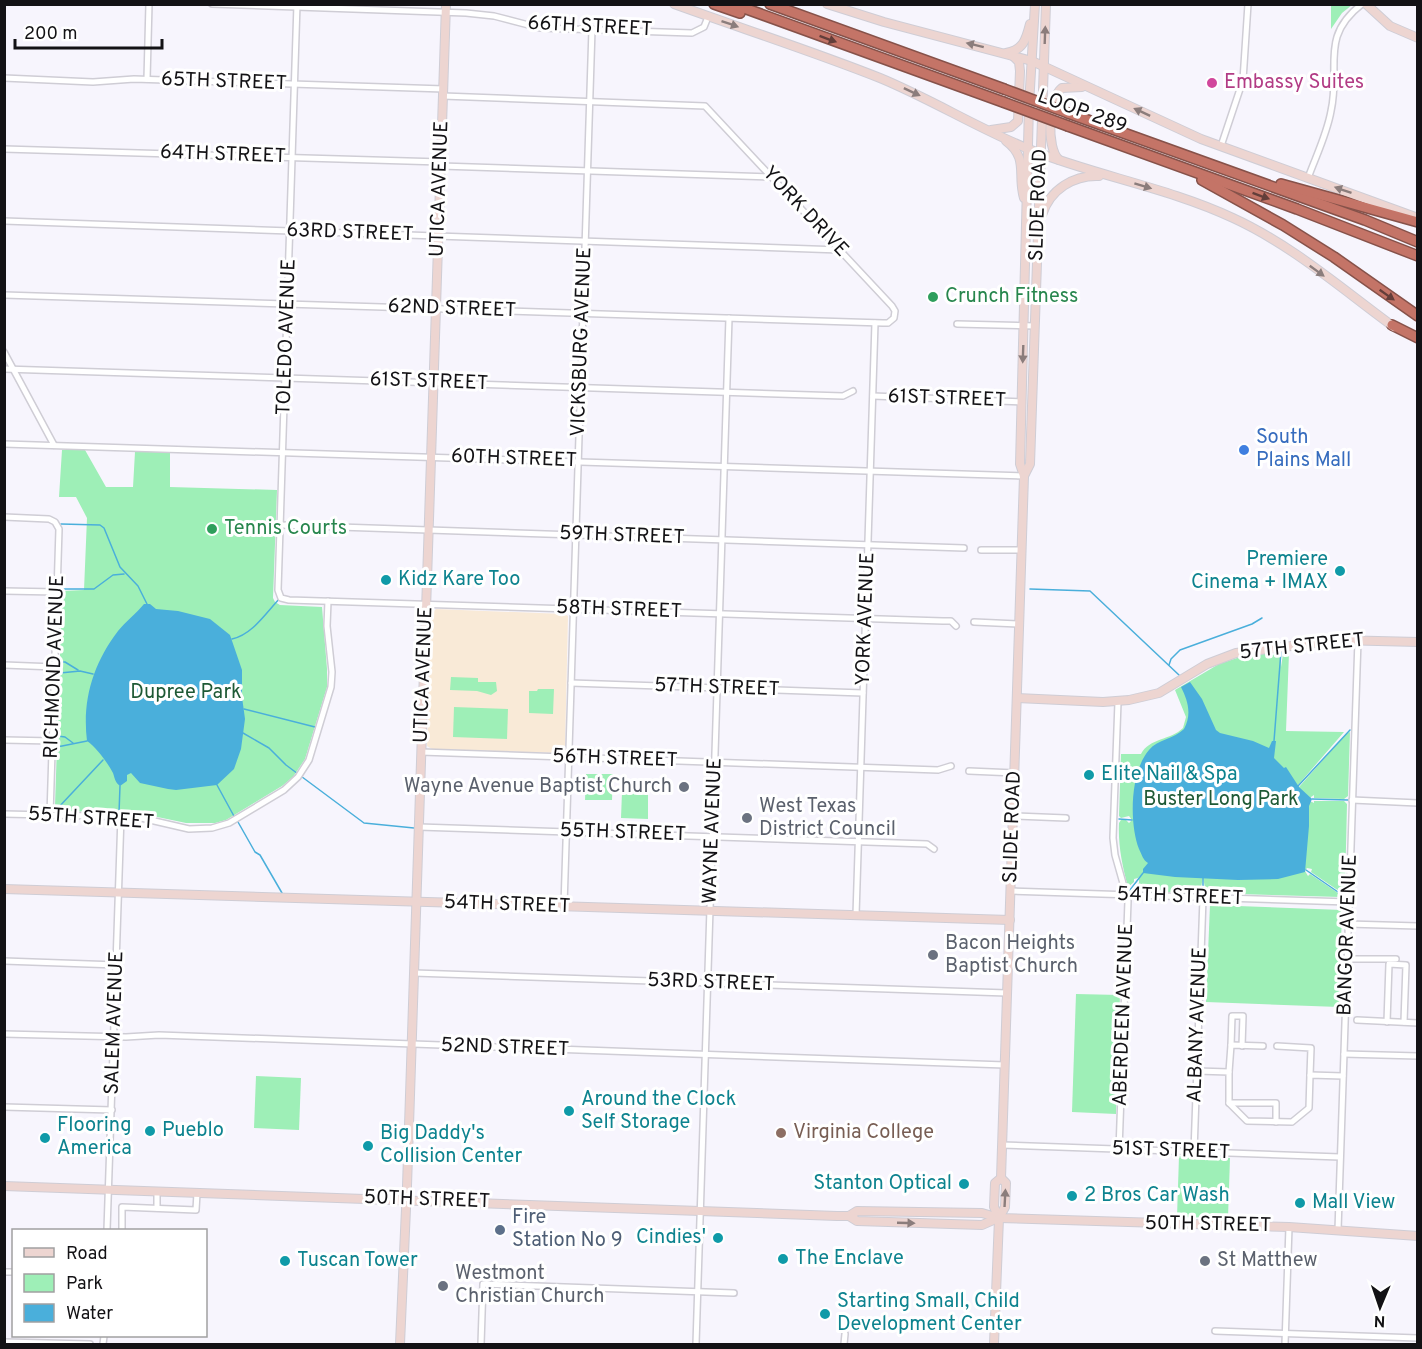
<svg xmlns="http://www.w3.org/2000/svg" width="1422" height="1349" viewBox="0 0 1422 1349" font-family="Overpass,sans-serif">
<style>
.industrial{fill:#f9ead7}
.green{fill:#9eefb7}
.water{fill:#4aafdb}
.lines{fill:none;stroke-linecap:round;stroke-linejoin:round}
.stream{stroke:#4aafdb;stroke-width:1.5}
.street-casing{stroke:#cfcdd5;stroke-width:8}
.secondary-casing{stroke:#cfcdd5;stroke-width:10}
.highway-casing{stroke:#86524a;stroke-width:12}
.street{stroke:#fff;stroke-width:5}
.secondary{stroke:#edd5d1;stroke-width:8}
.highway{stroke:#c47467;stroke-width:9}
.highway-bridge-casing{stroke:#86524a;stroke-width:12;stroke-linecap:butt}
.highway-bridge{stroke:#c47467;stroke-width:9}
.oneway{fill:#8b7d7c}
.oneway2{fill:#633e3a}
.hotel-dot{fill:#d1479c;stroke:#fff;stroke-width:2}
.leisure-dot{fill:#2e9e5b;stroke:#fff;stroke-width:2}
.shop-dot{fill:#3f7fe0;stroke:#fff;stroke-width:2}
.culture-dot{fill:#0f9aa8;stroke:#fff;stroke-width:2}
.worship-dot{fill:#6b7280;stroke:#fff;stroke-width:2}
.education-dot{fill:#8d6e63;stroke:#fff;stroke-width:2}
.service-dot{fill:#5c6f8a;stroke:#fff;stroke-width:2}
.labels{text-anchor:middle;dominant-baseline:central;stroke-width:6;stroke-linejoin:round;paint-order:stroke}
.street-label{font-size:20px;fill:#131215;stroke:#fff}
.hotel-label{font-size:20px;fill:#b23c85;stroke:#fff;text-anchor:start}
.leisure-label{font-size:20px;fill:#27864d;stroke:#fff;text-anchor:start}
.shop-label{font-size:20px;fill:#366cbe;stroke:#fff;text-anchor:start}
.culture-label{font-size:20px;fill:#0d838f;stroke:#fff;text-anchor:start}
.park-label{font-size:20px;fill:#1e5935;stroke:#fff}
.worship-label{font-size:20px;fill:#5b616d;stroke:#fff;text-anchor:start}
.education-label{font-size:20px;fill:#785e54;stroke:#fff;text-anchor:start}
.service-label{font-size:20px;fill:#4e5e75;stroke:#fff;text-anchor:start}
</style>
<rect width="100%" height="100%" fill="#f7f5fd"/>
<!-- industrial -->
<path class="industrial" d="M436,609L564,614L568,616L565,748L563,751L559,753L432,749L427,746L431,614Z"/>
<!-- green -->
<g class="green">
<path d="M1331,5H1352L1342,13L1331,29Z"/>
<path d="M62,450H85L106,487H133L135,452H170V487L277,490L273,598L275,602L280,605L322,607L327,669V687L305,759L293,777L282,786L226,820L215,823H186L148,815L128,813L61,811L57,810L55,806L62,591L84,590L87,518L76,497H59Z"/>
<path d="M1270,653L1271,655L1280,654L1281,667L1283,654L1289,653L1286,731L1344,732L1298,785L1299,787L1346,734L1350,732L1348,796L1344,799L1314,798V795L1311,797L1310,801L1314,803V801H1344L1347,804L1345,889L1339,891L1311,872L1312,869L1307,868L1305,871L1308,876L1310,874L1338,893L1340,897L1206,893L1203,877L1200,893L1133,891V888L1139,883V879L1143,873L1138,878L1134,879V882L1128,887C1122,865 1118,845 1119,823L1121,820H1126L1129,823L1132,820L1129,816L1121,818L1119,816L1121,754H1141C1149,738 1171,740 1183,728L1186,717L1175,690L1219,664L1240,657Z"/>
<path d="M451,677L478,678V682H496L497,691L491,695L477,691L450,690Z"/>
<path d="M538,689H554L553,714L529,713V691H537Z"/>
<path d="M454,707L508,709L507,739L453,737Z"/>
<path d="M586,774H613L612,800H585Z"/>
<path d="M622,792L648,793V819L621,818Z"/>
<path d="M1210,905L1342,910L1339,1007L1206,1002Z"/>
<path d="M1076,994L1120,995L1116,1114L1072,1112Z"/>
<path d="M256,1076L301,1078L299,1130L254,1128Z"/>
<path d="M1179,1156L1230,1158L1228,1218L1177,1217Z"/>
</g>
<!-- water -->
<g class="water">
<path d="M144,604H150L156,609L178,611L210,619L230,635L242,670V697L245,719L241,749L234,769L217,785L176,790L168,789L140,783L131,773L127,775V781L120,786C115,782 115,779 113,773C107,762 97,748 87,741C82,700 93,664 118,631C126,621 136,614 144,604Z"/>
<path d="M1190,682L1202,699L1216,730L1220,733L1253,741L1269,748L1272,741H1276L1274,758L1284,768L1286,767L1299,787L1312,799L1309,806V826L1305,872L1278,879L1238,880L1175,877L1143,873V869L1148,863C1143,860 1142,855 1139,849C1129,823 1130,772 1149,750C1158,739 1174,739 1184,729C1192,714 1188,701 1181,687Z"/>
</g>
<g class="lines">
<!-- stream -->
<g class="stream">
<path d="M61,524L100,525L104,528L120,567L138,586L147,604"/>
<path d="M61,589H94L113,575L124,574"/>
<path d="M1030,589L1090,591L1179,675"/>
<path d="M232,639C252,635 266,613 280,598"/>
<path d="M60,662H65L78,670"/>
<path d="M1169,665L1171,659L1180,650L1252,624L1262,618"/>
<path d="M60,673L80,671L93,674"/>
<path d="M244,709L315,727"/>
<path d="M243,733L269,748L286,765L364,823L414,828"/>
<path d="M58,736L65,737L73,743"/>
<path d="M1274,741L1281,651"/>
<path d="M57,747L87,741"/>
<path d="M217,785L235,818"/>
<path d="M1298,786L1350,730"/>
<path d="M1312,799L1348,800"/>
<path d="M57,809L103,760"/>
<path d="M119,813L120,786"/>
<path d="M1119,819L1132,820"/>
<path d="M238,822L255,852L260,855L282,893"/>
<path d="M1306,870L1338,892L1344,894"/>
<path d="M1130,890L1143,873"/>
<path d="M1203,893V877"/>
</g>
<defs>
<g id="street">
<path d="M212,4L466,13L494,16L540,28L692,33L704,27L708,17"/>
<path d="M297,4L278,590L281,598L289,600L943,621H951L956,626"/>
<path d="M4,78L93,82L134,79L444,89"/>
<path d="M147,79L149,4"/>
<path d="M1221,146L1243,80L1248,4"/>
<path d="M4,149L441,162"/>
<path d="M441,166L772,177"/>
<path d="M1308,178C1316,156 1327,134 1331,111C1341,67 1319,37 1362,4"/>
<path d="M4,221L840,250"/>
<path d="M4,295L883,323H888L894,318L895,311L892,306L705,106L443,96"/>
<path d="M957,324L1035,326"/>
<path d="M4,352L54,445"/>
<path d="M4,369L843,396L853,391"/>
<path d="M873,396L1022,402"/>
<path d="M4,444L1024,476"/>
<path d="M4,517L49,519L55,522L59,529L50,815"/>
<path d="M280,525L964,548"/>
<path d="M981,550H1022"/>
<path d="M4,591L57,592"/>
<path d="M974,622L1020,624"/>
<path d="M4,665L55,667"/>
<path d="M571,683L863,693"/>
<path d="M1118,702L1113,838L1115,855L1128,901L1119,1150"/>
<path d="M4,740L53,741"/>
<path d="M421,752L938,770L951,766"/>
<path d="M969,771L1015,773"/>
<path d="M1352,800L1418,803"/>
<path d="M4,814L137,817L189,829L212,828L229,823L284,790L298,777L309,760L331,687L332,672L327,626L328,601"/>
<path d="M1013,816L1066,818"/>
<path d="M419,827L927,844L934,849"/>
<path d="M1011,891L1348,902"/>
<path d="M564,906L592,29"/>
<path d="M856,915L875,323"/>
<path d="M1348,924L1418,926"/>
<path d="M1347,959H1396"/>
<path d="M4,961L117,965"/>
<path d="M414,973L1007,993"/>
<path d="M1357,1020L1418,1023"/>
<path d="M1387,1022L1389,964L1406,965L1404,1022"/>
<path d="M4,1034L126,1037L159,1035L1005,1065"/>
<path d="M1231,1045L1232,1016H1243L1242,1046"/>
<path d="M1277,1046L1311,1048L1310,1075"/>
<path d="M1344,1054L1418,1056"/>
<path d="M1197,1071L1229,1072V1103L1247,1121L1292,1122L1309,1108L1310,1075L1343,1076"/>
<path d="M1229,1072L1231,1045L1263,1046"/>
<path d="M1229,1103H1276V1122"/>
<path d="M4,1107L112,1110"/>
<path d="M1002,1145L1340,1157"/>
<path d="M1194,1152L1203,898"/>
<path d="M157,1208V1191"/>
<path d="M107,1230L121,816"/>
<path d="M122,1230V1207L196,1210L197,1193"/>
<path d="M1338,1230L1358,640"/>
<path d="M4,1272H14"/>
<path d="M1215,1331L1418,1338"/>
<path d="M4,1342L90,1344"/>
<path d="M103,1344L104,1336"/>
<path d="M481,1344L483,1284L734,1293"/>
<path d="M696,1344L729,318"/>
<path d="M844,1344L845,1334"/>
<path d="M1285,1344L1289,1227"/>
</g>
<g id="secondary">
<path d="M674,4C743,29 812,51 880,78C931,99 979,129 1031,150C1097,176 1169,188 1233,218C1292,245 1342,289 1394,327"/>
<path d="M827,4L884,22L1032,61L1201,139L1418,218"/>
<path d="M1366,4L1390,26L1418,38"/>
<path d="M1006,53C1023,50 1026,40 1030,24"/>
<path d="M991,130L1011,127L1018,121L1020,71L1019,62L1012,55"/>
<path d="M1006,141C1029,158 1017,175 1024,198"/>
<path d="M1059,160C1046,148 1048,99 1062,88L1082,87"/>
<path d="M1042,215C1050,189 1074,175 1099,176"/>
<path d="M1024,476L1030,464L1046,4"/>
<path d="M1017,698L1103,702L1129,700L1159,693L1207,664L1236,653L1338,640L1418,642"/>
<path d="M4,889L1010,920"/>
<path d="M4,1186L837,1216H849L857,1211L982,1213L999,1218L1289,1227L1418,1236"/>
<path d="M849,1216L857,1221L982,1225L998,1218"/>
<path d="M999,1218L994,1207L995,1183L1001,1178L1024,476L1020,464L1029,105L1035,4"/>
<path d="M400,1344L407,1186L446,4"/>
<path d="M994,1344L999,1218L1005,1207L1006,1183L1001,1178"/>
</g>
<g id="highway">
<path d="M714,4L740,13"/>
<path d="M733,4L1003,102"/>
<path d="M770,4L1004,89"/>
<path d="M1068,113L1365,220L1418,242"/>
<path d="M1068,126L1297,209L1418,256"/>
<path d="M1202,180L1283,225L1334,257L1418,316"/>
<path d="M1281,184L1418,222"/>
<path d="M1392,325L1418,338"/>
</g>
</defs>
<!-- street casing -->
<use href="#street" class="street-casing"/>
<!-- secondary casing -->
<use href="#secondary" class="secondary-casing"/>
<!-- highway casing -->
<use href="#highway" class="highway-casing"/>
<!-- street -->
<use href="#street" class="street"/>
<!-- secondary -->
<use href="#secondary" class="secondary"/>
<!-- highway -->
<use href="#highway" class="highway"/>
<defs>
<g id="highway-bridge">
<path d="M1004,89L1068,113"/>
<path d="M1003,102L1068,126"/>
</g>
</defs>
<!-- highway-bridge casing -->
<use href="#highway-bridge" class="highway-bridge-casing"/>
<!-- highway-bridge -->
<use href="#highway-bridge" class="highway-bridge"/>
</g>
<!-- one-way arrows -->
<defs><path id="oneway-solid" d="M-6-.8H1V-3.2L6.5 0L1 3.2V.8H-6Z" transform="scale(1.5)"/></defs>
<g class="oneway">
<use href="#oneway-solid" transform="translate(730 24) rotate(19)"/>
<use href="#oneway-solid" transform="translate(1045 35) rotate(-88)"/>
<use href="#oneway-solid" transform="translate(975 45) rotate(-166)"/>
<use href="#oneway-solid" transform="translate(912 92) rotate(25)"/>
<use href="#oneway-solid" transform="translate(1142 112) rotate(-155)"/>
<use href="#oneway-solid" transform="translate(1143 186) rotate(17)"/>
<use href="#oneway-solid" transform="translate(1343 190) rotate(-161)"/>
<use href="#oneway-solid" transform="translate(1317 271) rotate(36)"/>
<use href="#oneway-solid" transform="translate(1023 354) rotate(92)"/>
<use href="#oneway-solid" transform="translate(1005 1198) rotate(-87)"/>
<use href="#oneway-solid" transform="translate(906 1223) rotate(2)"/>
</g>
<g class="oneway2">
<use href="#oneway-solid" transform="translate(828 39) rotate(20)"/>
<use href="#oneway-solid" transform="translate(1261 196) rotate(20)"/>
<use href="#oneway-solid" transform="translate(1387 295) rotate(35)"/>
</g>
<!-- markers -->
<circle class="hotel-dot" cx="1212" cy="83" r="6"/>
<g class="leisure-dot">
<circle cx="933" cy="297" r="6"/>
<circle cx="212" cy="529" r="6"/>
</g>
<circle class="shop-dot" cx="1244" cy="450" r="6"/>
<g class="culture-dot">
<circle cx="1340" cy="571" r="6"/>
<circle cx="386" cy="580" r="6"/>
<circle cx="1089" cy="775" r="6"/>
<circle cx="569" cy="1111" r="6"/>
<circle cx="150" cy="1131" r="6"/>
<circle cx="45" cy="1138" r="6"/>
<circle cx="368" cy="1146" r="6"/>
<circle cx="964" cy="1184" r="6"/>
<circle cx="1072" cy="1196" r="6"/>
<circle cx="1300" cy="1203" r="6"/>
<circle cx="718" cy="1238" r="6"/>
<circle cx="783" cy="1259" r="6"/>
<circle cx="285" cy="1261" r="6"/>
<circle cx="825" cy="1314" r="6"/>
</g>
<g class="worship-dot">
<circle cx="684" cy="787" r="6"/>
<circle cx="747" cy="818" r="6"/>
<circle cx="933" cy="955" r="6"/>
<circle cx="1205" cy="1261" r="6"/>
<circle cx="443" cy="1286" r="6"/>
</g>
<circle class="education-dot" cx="781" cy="1133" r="6"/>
<circle class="service-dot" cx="500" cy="1230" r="6"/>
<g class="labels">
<!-- street labels -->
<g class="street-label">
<text transform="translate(590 27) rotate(3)">66TH STREET</text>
<text transform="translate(224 82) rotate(2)">65TH STREET</text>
<text transform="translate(1082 112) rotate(20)">LOOP 289</text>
<text transform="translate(223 155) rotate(2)">64TH STREET</text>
<text transform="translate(440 189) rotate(-88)">UTICA AVENUE</text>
<text transform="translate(1039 205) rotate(-88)">SLIDE ROAD</text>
<text transform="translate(805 212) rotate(47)">YORK DRIVE</text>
<text transform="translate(350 233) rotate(2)">63RD STREET</text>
<text transform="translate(452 309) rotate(2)">62ND STREET</text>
<text transform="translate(287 337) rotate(-88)">TOLEDO AVENUE</text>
<text transform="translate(582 342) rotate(-88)">VICKSBURG AVENUE</text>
<text transform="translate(429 382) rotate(2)">61ST STREET</text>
<text transform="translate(947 399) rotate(2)">61ST STREET</text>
<text transform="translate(514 459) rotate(2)">60TH STREET</text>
<text transform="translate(622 536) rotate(2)">59TH STREET</text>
<text transform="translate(619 610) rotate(2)">58TH STREET</text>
<text transform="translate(866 619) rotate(-88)">YORK AVENUE</text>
<text transform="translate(1302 647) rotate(-6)">57TH STREET</text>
<text transform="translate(55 667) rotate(-88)">RICHMOND AVENUE</text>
<text transform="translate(424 675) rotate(-88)">UTICA AVENUE</text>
<text transform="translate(717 688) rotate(2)">57TH STREET</text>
<text transform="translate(615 759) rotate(2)">56TH STREET</text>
<text transform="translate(91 819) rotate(4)">55TH STREET</text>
<text transform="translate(1013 827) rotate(-88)">SLIDE ROAD</text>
<text transform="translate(713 831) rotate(-88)">WAYNE AVENUE</text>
<text transform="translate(623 833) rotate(2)">55TH STREET</text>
<text transform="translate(1180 897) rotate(2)">54TH STREET</text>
<text transform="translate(507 905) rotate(2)">54TH STREET</text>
<text transform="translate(1348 935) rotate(-88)">BANGOR AVENUE</text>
<text transform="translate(711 983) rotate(2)">53RD STREET</text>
<text transform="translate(1124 1015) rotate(-88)">ABERDEEN AVENUE</text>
<text transform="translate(115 1023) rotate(-88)">SALEM AVENUE</text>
<text transform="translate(1198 1025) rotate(-88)">ALBANY AVENUE</text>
<text transform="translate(505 1048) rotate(2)">52ND STREET</text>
<text transform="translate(1171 1151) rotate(2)">51ST STREET</text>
<text transform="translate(427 1200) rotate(2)">50TH STREET</text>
<text transform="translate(1208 1225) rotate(1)">50TH STREET</text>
</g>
<!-- hotel labels -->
<g class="hotel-label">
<text x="1224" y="83">Embassy Suites</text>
</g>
<!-- leisure labels -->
<g class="leisure-label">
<text x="945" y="297">Crunch Fitness</text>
<text x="224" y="529">Tennis Courts</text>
</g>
<!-- shop labels -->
<g class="shop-label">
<text x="1256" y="438">South<tspan x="1256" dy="23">Plains Mall</tspan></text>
</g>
<!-- culture labels -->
<g class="culture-label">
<text x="1328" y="560" text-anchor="end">Premiere<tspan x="1328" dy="23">Cinema + IMAX</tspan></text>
<text x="398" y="580">Kidz Kare Too</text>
<text x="1101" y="775">Elite Nail &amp; Spa</text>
<text x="581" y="1100">Around the Clock<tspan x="581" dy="23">Self Storage</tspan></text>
<text x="57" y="1126">Flooring<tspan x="57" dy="23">America</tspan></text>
<text x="162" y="1131">Pueblo</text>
<text x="380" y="1134">Big Daddy's<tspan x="380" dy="23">Collision Center</tspan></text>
<text x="952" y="1184" text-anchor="end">Stanton Optical</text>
<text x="1084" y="1196">2 Bros Car Wash</text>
<text x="1312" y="1203">Mall View</text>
<text x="706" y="1238" text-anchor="end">Cindies'</text>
<text x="795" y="1259">The Enclave</text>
<text x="297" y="1261">Tuscan Tower</text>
<text x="837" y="1302">Starting Small, Child<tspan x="837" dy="23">Development Center</tspan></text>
</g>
<!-- park labels -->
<g class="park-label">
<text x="186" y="693">Dupree Park</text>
<text x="1221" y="800">Buster Long Park</text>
</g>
<!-- worship labels -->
<g class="worship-label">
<text x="672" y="787" text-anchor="end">Wayne Avenue Baptist Church</text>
<text x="759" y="807">West Texas<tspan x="759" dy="23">District Council</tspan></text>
<text x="945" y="944">Bacon Heights<tspan x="945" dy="23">Baptist Church</tspan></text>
<text x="1217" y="1261">St Matthew</text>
<text x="455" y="1274">Westmont<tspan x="455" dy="23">Christian Church</tspan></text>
</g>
<!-- education labels -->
<g class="education-label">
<text x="793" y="1133">Virginia College</text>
</g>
<!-- service labels -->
<g class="service-label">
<text x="512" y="1218">Fire<tspan x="512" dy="23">Station No 9</tspan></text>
</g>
</g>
<!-- border -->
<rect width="1422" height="1349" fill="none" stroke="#131215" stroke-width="12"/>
<!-- legend -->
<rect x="12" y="1229" width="195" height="108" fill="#ffffff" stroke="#a1a0a1" stroke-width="1.5"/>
<rect x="24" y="1248" width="30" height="9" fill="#edd5d1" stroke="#a1a0a1" stroke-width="1.5"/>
<text x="66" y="1259" font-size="18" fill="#131215">Road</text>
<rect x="24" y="1274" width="30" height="18" fill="#9eefb7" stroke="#a1a0a1" stroke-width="1.5"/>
<text x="66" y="1289" font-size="18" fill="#131215">Park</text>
<rect x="24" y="1304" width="30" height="18" fill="#4aafdb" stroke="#a1a0a1" stroke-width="1.5"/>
<text x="66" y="1319" font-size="18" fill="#131215">Water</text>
<!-- north arrow -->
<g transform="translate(1380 1307) rotate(182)" stroke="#ffffff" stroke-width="4.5" paint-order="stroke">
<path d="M0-4.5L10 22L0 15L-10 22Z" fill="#131215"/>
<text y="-9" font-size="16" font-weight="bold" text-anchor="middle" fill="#131215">N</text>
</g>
<!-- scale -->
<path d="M15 39v9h147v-9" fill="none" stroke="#131215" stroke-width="3"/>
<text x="24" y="39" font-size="18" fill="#131215" stroke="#ffffff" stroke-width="4.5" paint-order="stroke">200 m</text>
</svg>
